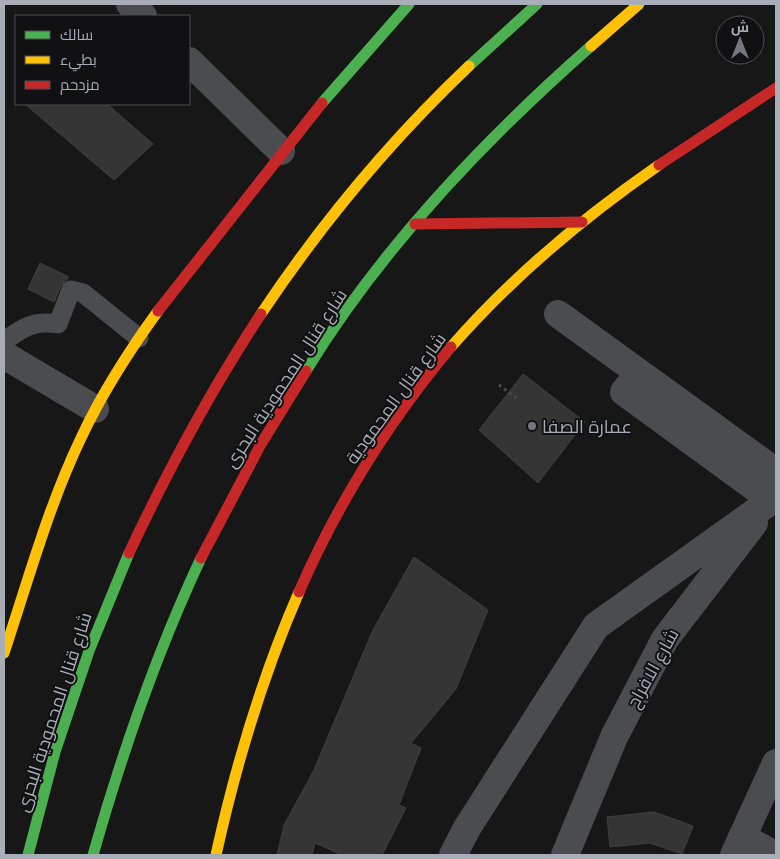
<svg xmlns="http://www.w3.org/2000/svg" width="780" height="859" viewBox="0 0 780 859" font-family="'Golos Text',Cairo,sans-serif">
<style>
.building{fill:#353536;stroke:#3f4043}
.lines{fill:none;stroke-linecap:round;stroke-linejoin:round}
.path{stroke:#4d4e52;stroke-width:3;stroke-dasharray:2.5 4;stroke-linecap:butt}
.lane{stroke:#4b4c50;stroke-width:19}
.street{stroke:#4b4c50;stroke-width:28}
.fast{stroke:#4caf50;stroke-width:11}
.slow{stroke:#ffc107;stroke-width:11}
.jam{stroke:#c62828;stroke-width:11}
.poi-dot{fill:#757880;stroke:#111113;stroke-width:2}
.labels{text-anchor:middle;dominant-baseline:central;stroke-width:4;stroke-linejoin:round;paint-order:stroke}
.street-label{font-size:18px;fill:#a8adb8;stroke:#111113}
.poi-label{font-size:18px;fill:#a8adb8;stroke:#111113;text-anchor:start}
</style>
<rect width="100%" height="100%" fill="#171717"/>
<!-- building -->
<g class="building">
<path d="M25,104H107L153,144L114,180Z"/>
<path d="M40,263L69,277L61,286L54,302L28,289Z"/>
<path d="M523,374L585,422L538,483L479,430Z"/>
<path d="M414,557L488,610L456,689L411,743L421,748L399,805L406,808L382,855H342L315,843L312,855H277L284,825L313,772L373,630Z"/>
<path d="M654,812L693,826L682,854L650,843L610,847L607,817Z"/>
</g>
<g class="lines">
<!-- path -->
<path class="path" d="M499,385L516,398"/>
<!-- lane -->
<path class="lane" d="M4,341C24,327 34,320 58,324L71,290L83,293L139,338"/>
<!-- street -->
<g class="street">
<path d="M130,4L143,16"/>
<path d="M189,61L281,151"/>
<path d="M558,314L776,472"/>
<path d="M4,355L95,409"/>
<path d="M639,373L624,392L772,500"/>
<path d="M742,837L775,855"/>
<path d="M453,855L467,828L596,626L772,500"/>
<path d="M565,855L614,737L665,639L754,523"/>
<path d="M734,855L776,763"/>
</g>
<!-- fast -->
<g class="fast">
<path d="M469,66L537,4"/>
<path d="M322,103L409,4"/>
<path d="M306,371C381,248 483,141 591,46"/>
<path d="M28,855L55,752L89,651L129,553"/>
<path d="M93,855C122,753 156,654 201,558"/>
</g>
<!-- slow -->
<g class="slow">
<path d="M591,46L639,4"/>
<path d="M261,314C321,224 391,140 469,66"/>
<path d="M451,347C511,278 584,217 659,165"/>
<path d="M4,653C28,581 48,507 81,438C102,393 129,351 158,311"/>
<path d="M216,855C236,764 262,677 299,592"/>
</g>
<!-- jam -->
<g class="jam">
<path d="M659,165L776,88"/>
<path d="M415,224L582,222"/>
<path d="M158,311L322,103"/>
<path d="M129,553C168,470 211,390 261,314"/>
<path d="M201,558L261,444L306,371"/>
<path d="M299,592C337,505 390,420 451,347"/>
</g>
</g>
<!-- markers -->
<circle class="poi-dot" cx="532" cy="426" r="5"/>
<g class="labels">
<!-- street labels -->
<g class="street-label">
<text transform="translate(285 378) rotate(-57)">شارع قنال المحمودية البحرى</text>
<text transform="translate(395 398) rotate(-54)">شارع قنال المحمودية</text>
<text transform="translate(652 668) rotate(-61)">شارع الافراح</text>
<text transform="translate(53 712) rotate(-72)">شارع قنال المحمودية البحرى</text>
</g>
<!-- poi labels -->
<g class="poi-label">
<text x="542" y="426">عمارة الصفا</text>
</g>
</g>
<!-- border -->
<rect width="780" height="859" fill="none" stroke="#a8adb8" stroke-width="10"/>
<!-- legend -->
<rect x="15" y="15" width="175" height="90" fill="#111113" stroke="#4d4f55"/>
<rect x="25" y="31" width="25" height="8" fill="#4caf50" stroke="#4d4f55"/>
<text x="60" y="40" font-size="15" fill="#a8adb8">سالك</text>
<rect x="25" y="56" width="25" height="8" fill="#ffc107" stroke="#4d4f55"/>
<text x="60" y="65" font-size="15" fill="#a8adb8">بطيء</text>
<rect x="25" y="81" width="25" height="8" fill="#c62828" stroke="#4d4f55"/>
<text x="60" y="90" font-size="15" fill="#a8adb8">مزدحم</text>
<!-- north arrow -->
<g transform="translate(740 40)"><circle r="24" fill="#111113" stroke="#4d4f55"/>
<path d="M0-4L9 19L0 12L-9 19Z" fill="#757880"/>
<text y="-8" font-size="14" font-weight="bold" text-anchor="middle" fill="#a8adb8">ش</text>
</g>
</svg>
